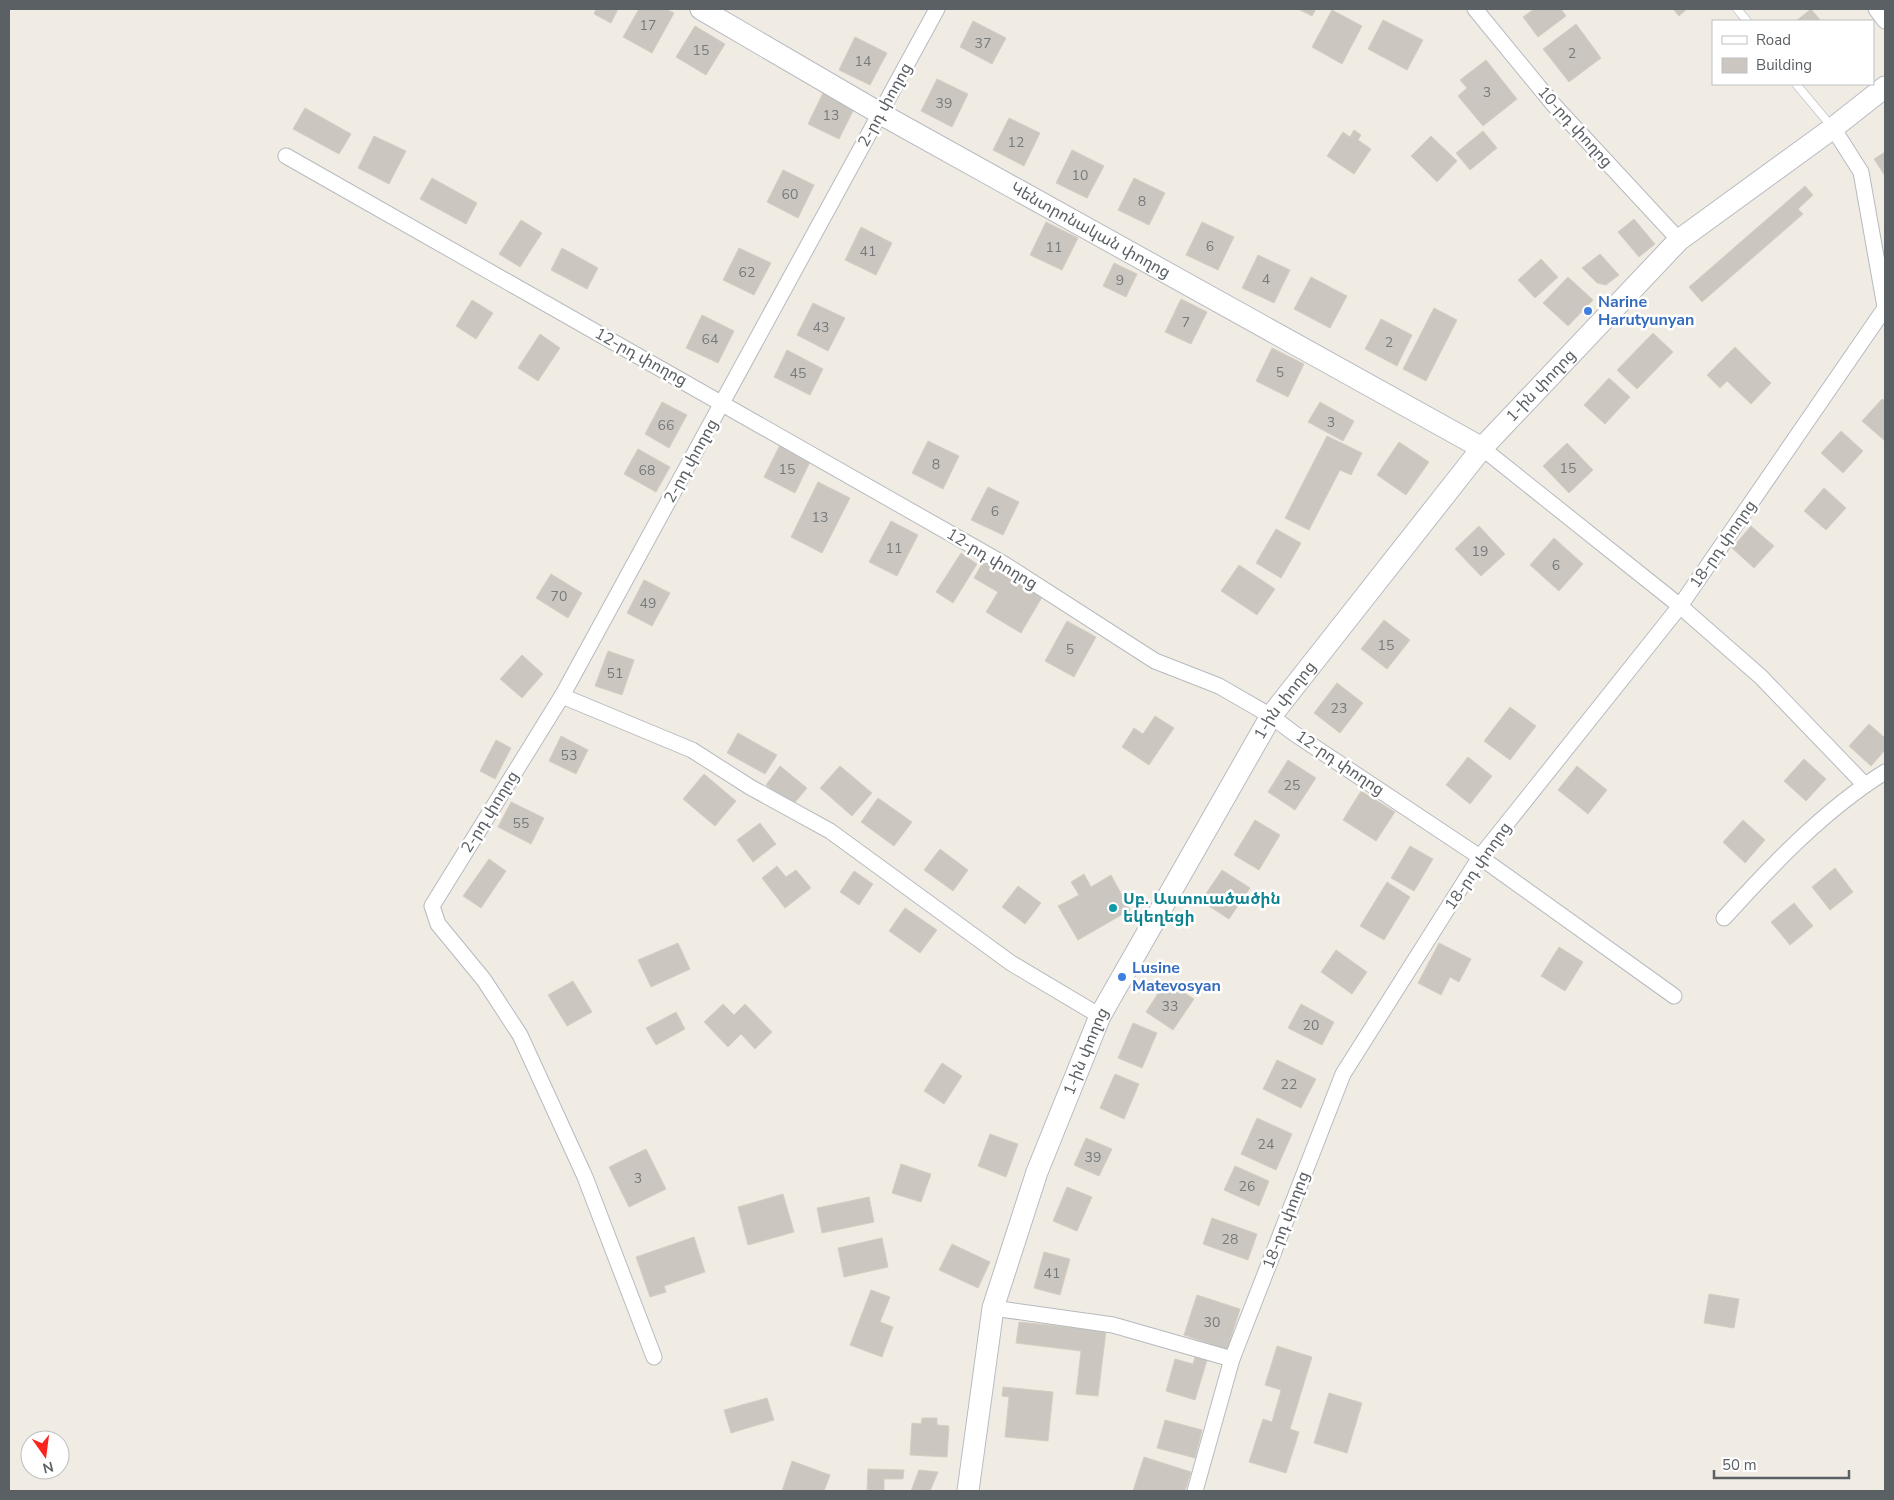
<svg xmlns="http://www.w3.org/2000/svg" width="1894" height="1500" viewBox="0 0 1894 1500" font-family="'Nunito Sans','Noto Sans Armenian',sans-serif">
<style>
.building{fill:#cbc7c0;stroke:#d5cec1}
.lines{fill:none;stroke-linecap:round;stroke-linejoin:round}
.lane-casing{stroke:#b6babf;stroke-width:9}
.street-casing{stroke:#b6babf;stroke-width:17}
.secondary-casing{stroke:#b7bbc1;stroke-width:23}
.lane{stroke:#fff;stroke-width:8}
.street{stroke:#fff;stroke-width:15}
.secondary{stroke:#fff;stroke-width:21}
.shop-dot{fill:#3f7fe0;stroke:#fff;stroke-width:2}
.culture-dot{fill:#0f9aa8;stroke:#fff;stroke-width:2}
.labels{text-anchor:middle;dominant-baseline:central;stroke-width:5;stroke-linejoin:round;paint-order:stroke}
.number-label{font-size:14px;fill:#777a7c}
.street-label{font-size:16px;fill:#5b6065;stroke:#fff}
.shop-label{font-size:16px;font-weight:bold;fill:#366cbe;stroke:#fff;text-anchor:start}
.culture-label{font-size:16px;font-weight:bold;fill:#0d838f;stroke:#fff;text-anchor:start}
</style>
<rect width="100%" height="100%" fill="#f0ece3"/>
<!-- building -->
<g class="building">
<path d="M596,9H618L611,23L594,14Z"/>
<path d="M639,9H666L674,13L652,53L623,37Z"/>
<path d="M1298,9H1316L1312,16Z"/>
<path d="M1534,9H1561L1566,16L1538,37L1523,17Z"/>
<path d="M1673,9H1687L1679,16Z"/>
<path d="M1811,9L1821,21H1796Z"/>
<path d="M1332,10L1362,26L1342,64L1312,47Z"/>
<path d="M1383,20L1423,40L1407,70L1368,49Z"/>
<path d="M973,21L1006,38L992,64L960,47Z"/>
<path d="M1576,24L1601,58L1569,82L1543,49Z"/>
<path d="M695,26L725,44L706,75L676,57Z"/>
<path d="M855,37L887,53L870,85L839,70Z"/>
<path d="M1486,60L1517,99L1483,126L1458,96L1467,88L1460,80Z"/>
<path d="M937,79L968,94L952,127L921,111Z"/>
<path d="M824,91L855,107L839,139L808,124Z"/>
<path d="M305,108L351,134L339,154L293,129Z"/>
<path d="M1009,118L1040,133L1024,166L993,150Z"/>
<path d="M1354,130L1361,135L1358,140L1371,149L1354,174L1327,156L1343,132L1350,137Z"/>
<path d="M1483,131L1497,148L1470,170L1456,153Z"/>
<path d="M374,136L406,151L389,184L358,168Z"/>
<path d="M1431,136L1457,161L1437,182L1411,156Z"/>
<path d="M1072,150L1104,166L1087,198L1056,183Z"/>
<path d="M1885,152V176L1874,159Z"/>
<path d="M783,170L814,185L798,218L767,202Z"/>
<path d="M432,178L477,203L466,224L420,199Z"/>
<path d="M1134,178L1165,193L1149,225L1118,210Z"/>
<path d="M1805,186L1813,195L1798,209L1803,214L1702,302L1689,287Z"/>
<path d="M1634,219L1655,244L1639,257L1618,232Z"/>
<path d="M521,220L542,233L520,267L499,254Z"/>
<path d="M1046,222L1078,238L1062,270L1030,255Z"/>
<path d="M1202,222L1234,237L1218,270L1186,255Z"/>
<path d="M861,227L892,243L876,275L845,260Z"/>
<path d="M562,248L598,268L587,289L551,270Z"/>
<path d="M739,248L771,263L754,295L723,280Z"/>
<path d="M1600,254L1619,275L1606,285L1597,283L1582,268Z"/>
<path d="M1258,255L1290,270L1274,303L1242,288Z"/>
<path d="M1541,259L1558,277L1535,298L1518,280Z"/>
<path d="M1114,263L1137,274L1126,297L1103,286Z"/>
<path d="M1311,277L1347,296L1330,328L1294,309Z"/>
<path d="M1568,277L1593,300L1568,326L1543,303Z"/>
<path d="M1181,299L1207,312L1191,344L1165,332Z"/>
<path d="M472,300L493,313L476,339L456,326Z"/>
<path d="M813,303L845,318L828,351L797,335Z"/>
<path d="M1434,308L1457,320L1426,381L1403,369Z"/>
<path d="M702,315L734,331L718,363L686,348Z"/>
<path d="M1381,319L1412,335L1397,366L1365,349Z"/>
<path d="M1653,333L1673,352L1637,389L1617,370Z"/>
<path d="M540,334L560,348L538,381L518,368Z"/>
<path d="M1735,347L1771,383L1751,404L1727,381L1720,388L1707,375Z"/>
<path d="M1272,348L1304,364L1288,397L1256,381Z"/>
<path d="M787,350L823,369L810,395L774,377Z"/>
<path d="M1609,378L1630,397L1605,424L1584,405Z"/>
<path d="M1882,399L1885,401V441L1862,421Z"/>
<path d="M662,402L687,415L669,448L645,434Z"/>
<path d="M1320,402L1354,421L1343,441L1308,422Z"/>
<path d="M1841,431L1863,451L1843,473L1821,453Z"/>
<path d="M1327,436L1362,453L1351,475L1340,470L1309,530L1285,518Z"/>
<path d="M928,441L959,456L943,489L912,473Z"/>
<path d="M1399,442L1429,462L1406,495L1377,475Z"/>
<path d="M1567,443L1593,470L1569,493L1543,466Z"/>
<path d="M780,445L811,460L795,493L764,477Z"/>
<path d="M638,449L670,467L656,492L624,474Z"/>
<path d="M818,482L850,498L822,553L791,537Z"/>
<path d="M988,487L1019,502L1003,535L971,520Z"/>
<path d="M1824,488L1846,508L1826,530L1804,511Z"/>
<path d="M891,521L918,535L897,576L869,562Z"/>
<path d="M1479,526L1505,554L1481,576L1455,549Z"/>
<path d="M1751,526L1774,546L1754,568L1732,548Z"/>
<path d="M1276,529L1301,543L1281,578L1256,563Z"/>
<path d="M1554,538L1583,564L1559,591L1530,565Z"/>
<path d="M961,553L977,564L953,603L936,592Z"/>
<path d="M983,562L1042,597L1021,633L986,612L998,592L974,578Z"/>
<path d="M1239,565L1275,589L1257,615L1221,591Z"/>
<path d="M551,574L582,593L568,618L536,598Z"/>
<path d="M644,580L670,593L652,626L627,613Z"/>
<path d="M1384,620L1410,640L1387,669L1361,649Z"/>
<path d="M1067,621L1096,637L1074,677L1045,661Z"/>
<path d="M608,651L634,660L622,695L595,686Z"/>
<path d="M522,655L543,674L522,698L500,679Z"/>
<path d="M1337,683L1363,703L1340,733L1314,713Z"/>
<path d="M1510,707L1536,726L1510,760L1484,741Z"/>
<path d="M1155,716L1174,728L1149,765L1122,747L1134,728L1143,734Z"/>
<path d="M1869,724L1885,738V750L1871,766L1849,746Z"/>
<path d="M738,733L777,755L765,774L727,753Z"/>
<path d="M561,736L588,750L576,774L549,761Z"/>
<path d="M496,740L511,748L495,779L480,771Z"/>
<path d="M1468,757L1492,776L1470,804L1446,785Z"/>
<path d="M1804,759L1826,779L1806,801L1784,781Z"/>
<path d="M1288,760L1316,778L1295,810L1268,792Z"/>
<path d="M780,766L807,788L792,806L766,785Z"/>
<path d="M840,766L872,793L852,816L820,788Z"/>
<path d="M1577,766L1607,790L1588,814L1558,790Z"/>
<path d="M704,774L736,801L715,826L683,799Z"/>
<path d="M1361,791L1395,812L1376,841L1343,820Z"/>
<path d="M878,798L912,822L894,846L861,822Z"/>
<path d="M511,802L544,818L531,844L498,827Z"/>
<path d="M1255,820L1280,835L1259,870L1234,855Z"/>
<path d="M1743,820L1765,840L1745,863L1723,842Z"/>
<path d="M760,823L776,844L753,862L737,840Z"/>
<path d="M1410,846L1433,859L1414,891L1391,878Z"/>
<path d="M940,849L968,870L953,891L924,870Z"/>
<path d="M489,859L506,871L481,908L463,896Z"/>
<path d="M777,866L786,877L796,870L811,888L785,908L762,878Z"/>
<path d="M1835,868L1853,892L1830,910L1812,887Z"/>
<path d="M1222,870L1250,888L1229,919L1201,901Z"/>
<path d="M854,871L873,884L859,905L840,892Z"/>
<path d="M1084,874L1091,887L1111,875L1130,910L1078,940L1058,906L1079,895L1071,882Z"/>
<path d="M1387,882L1410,897L1384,940L1360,926Z"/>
<path d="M1018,886L1041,903L1025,924L1002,907Z"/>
<path d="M1794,903L1813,926L1790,945L1771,922Z"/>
<path d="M905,908L937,930L920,953L889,931Z"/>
<path d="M678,943L690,969L651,987L638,960Z"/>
<path d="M1439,943L1471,959L1459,982L1450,977L1441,995L1418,983Z"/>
<path d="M1559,947L1583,962L1565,991L1541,976Z"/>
<path d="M1336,950L1367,972L1352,994L1321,972Z"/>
<path d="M573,981L592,1012L567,1026L548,995Z"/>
<path d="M1166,981L1194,999L1173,1030L1146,1012Z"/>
<path d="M723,1004L734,1015L745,1004L772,1032L755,1049L741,1034L728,1047L704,1022Z"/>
<path d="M1301,1004L1334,1022L1322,1045L1288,1028Z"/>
<path d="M676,1012L685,1029L656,1045L646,1028Z"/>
<path d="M1133,1023L1157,1033L1142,1068L1118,1058Z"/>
<path d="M1277,1060L1316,1079L1301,1108L1263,1089Z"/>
<path d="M942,1063L962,1076L944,1104L924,1091Z"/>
<path d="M1115,1074L1139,1084L1124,1119L1100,1108Z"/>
<path d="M1257,1118L1292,1134L1276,1170L1241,1154Z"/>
<path d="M990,1134L1018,1144L1006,1177L978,1166Z"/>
<path d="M1086,1138L1112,1149L1099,1176L1074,1165Z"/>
<path d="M646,1149L666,1189L629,1207L609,1167Z"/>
<path d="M901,1164L931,1174L921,1202L892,1193Z"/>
<path d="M1235,1166L1269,1181L1259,1206L1224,1190Z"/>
<path d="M1067,1187L1092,1197L1077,1231L1053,1221Z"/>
<path d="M783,1194L794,1232L748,1245L738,1207Z"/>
<path d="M869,1197L874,1222L822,1233L817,1208Z"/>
<path d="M1212,1218L1257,1234L1248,1260L1203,1244Z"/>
<path d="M694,1237L705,1272L664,1286L666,1292L650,1297L636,1257Z"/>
<path d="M882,1238L888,1267L844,1277L838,1248Z"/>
<path d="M952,1244L990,1262L978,1288L939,1270Z"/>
<path d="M1044,1252L1070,1259L1060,1295L1034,1288Z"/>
<path d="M871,1290L890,1297L880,1322L893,1327L882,1357L850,1345Z"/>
<path d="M1709,1294L1739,1299L1734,1328L1704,1323Z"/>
<path d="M1197,1295L1240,1309L1227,1350L1184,1335Z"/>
<path d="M1019,1322L1106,1331L1098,1396L1076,1394L1081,1351L1016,1343Z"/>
<path d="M1277,1346L1312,1357L1290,1429L1299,1432L1286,1473L1249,1462L1263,1419L1272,1422L1281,1390L1265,1385Z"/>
<path d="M1196,1354L1208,1357L1195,1400L1166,1391L1175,1359L1193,1364Z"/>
<path d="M1003,1387L1053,1392L1048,1441L1005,1437L1009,1397L1002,1396Z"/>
<path d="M1329,1393L1362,1403L1347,1453L1314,1443Z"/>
<path d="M767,1398L774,1420L731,1433L724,1410Z"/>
<path d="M922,1418H937V1425L949,1426L947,1457L910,1455L912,1423L921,1424Z"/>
<path d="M1165,1420L1202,1430L1195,1458L1157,1448Z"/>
<path d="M1144,1457L1191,1472L1185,1491H1133Z"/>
<path d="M792,1461L830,1475L824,1491H782Z"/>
<path d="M868,1469L904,1470L903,1479H884V1491L867,1490Z"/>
<path d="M919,1470L938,1472L930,1491H911Z"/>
</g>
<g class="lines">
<defs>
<g id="lane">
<path d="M1737,9L1747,21"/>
<path d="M1796,84L1832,127"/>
</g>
<g id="street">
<path d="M1475,9L1553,104L1679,240"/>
<path d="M1876,9L1885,21"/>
<path d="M1833,128L1861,172L1885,307"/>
<path d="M286,156L1004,564L1155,661L1219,686L1271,716L1295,734L1480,857L1674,996"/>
<path d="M1482,448L1680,606L1761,677L1865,785"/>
<path d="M562,696L692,750L750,787L830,831L1011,963L1100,1016"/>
<path d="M1724,918C1772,865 1824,810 1885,772"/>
<path d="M993,1308L1113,1325L1232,1359"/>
<path d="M654,1357L585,1177L520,1035L484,980L438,924L432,906L562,696L937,9"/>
<path d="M1195,1491L1232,1359L1343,1074L1480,857L1680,606L1885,308"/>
</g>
<g id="secondary">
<path id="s1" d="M701,9L881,114L1482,448"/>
<path id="s2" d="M968,1491L993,1308L1037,1172L1100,1016L1271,716L1482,448L1679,240L1833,128L1885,87"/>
</g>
</defs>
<!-- lane casing -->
<use href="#lane" class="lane-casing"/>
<!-- street casing -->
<use href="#street" class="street-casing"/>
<!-- secondary casing -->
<use href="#secondary" class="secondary-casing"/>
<!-- lane -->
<use href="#lane" class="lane"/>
<!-- street -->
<use href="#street" class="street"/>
<!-- secondary -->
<use href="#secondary" class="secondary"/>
</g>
<!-- markers -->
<g class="shop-dot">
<circle cx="1588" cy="311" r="5"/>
<circle cx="1122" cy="977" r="5"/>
</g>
<circle class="culture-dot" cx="1113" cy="908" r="5"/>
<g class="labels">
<!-- number labels -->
<g class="number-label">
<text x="648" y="25">17</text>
<text x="983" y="43">37</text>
<text x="701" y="50">15</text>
<text x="1572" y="53">2</text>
<text x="863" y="61">14</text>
<text x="1487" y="92">3</text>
<text x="944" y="103">39</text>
<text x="831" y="115">13</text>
<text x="1016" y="142">12</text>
<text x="1080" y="175">10</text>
<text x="790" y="194">60</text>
<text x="1142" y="201">8</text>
<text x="1210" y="246">6</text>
<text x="1054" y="247">11</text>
<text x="868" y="251">41</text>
<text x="747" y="272">62</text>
<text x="1266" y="279">4</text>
<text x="1120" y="280">9</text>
<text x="1186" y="322">7</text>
<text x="821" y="327">43</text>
<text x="710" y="339">64</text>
<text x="1389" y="342">2</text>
<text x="1280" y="372">5</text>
<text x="798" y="373">45</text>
<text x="1331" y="422">3</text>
<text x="666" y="425">66</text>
<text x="936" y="464">8</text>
<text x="1568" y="468">15</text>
<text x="787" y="469">15</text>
<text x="647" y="470">68</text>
<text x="995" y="511">6</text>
<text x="820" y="517">13</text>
<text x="894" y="548">11</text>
<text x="1480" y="551">19</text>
<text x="1556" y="565">6</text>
<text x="559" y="596">70</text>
<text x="648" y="603">49</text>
<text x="1386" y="645">15</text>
<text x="1070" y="649">5</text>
<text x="615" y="673">51</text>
<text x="1339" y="708">23</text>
<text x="569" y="755">53</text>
<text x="1292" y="785">25</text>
<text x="521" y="823">55</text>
<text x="1170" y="1006">33</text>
<text x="1311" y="1025">20</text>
<text x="1289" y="1084">22</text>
<text x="1266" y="1144">24</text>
<text x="1093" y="1157">39</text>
<text x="638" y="1178">3</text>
<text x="1247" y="1186">26</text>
<text x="1230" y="1239">28</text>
<text x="1052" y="1273">41</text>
<text x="1212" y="1322">30</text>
</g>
<!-- street labels -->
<g class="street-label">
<text transform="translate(885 105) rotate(-61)">2-րդ փողոց</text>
<text transform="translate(1575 127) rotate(48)">10-րդ փողոց</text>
<text stroke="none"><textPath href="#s1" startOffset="448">Կենտրոնական փողոց</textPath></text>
<text transform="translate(641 357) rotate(29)">12-րդ փողոց</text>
<text stroke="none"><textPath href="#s2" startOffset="1268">1-ին փողոց</textPath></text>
<text transform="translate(691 461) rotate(-61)">2-րդ փողոց</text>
<text transform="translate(1723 544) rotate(-55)">18-րդ փողոց</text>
<text transform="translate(992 559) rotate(31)">12-րդ փողոց</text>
<text stroke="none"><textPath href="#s2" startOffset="862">1-ին փողոց</textPath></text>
<text transform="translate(1340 763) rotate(34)">12-րդ փողոց</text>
<text transform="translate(490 812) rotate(-58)">2-րդ փողոց</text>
<text transform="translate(1478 866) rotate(-55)">18-րդ փողոց</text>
<text stroke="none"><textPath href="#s2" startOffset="458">1-ին փողոց</textPath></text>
<text transform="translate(1286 1220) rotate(-69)">18-րդ փողոց</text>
</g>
<!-- shop labels -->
<g class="shop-label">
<text x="1598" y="302">Narine<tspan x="1598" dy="18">Harutyunyan</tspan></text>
<text x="1132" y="968">Lusine<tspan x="1132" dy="18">Matevosyan</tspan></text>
</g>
<!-- culture labels -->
<g class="culture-label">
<text x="1123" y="899">Սբ. Աստուածածին<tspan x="1123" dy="18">եկեղեցի</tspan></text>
</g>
</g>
<!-- border -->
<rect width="1894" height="1500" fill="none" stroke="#5b6065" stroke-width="20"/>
<!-- legend -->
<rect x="1712" y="20" width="162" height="65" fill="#ffffff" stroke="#bdbfc1"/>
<rect x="1722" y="36" width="25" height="8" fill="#ffffff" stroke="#bdbfc1"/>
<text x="1756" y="45" font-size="15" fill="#5b6065">Road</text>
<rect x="1722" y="58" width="25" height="15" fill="#cbc7c0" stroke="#bdbfc1"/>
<text x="1756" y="70" font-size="15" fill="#5b6065">Building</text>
<!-- north arrow -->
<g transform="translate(45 1455) rotate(166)"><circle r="24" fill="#ffffff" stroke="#bdbfc1"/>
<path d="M0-4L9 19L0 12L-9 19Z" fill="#fc251d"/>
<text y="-8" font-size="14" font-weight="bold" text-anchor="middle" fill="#5b6065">N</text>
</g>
<!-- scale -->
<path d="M1714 1470v8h135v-8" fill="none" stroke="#5b6065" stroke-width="2.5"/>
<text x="1722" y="1470" font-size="15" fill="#5b6065" stroke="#ffffff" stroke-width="4" paint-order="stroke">50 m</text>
</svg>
